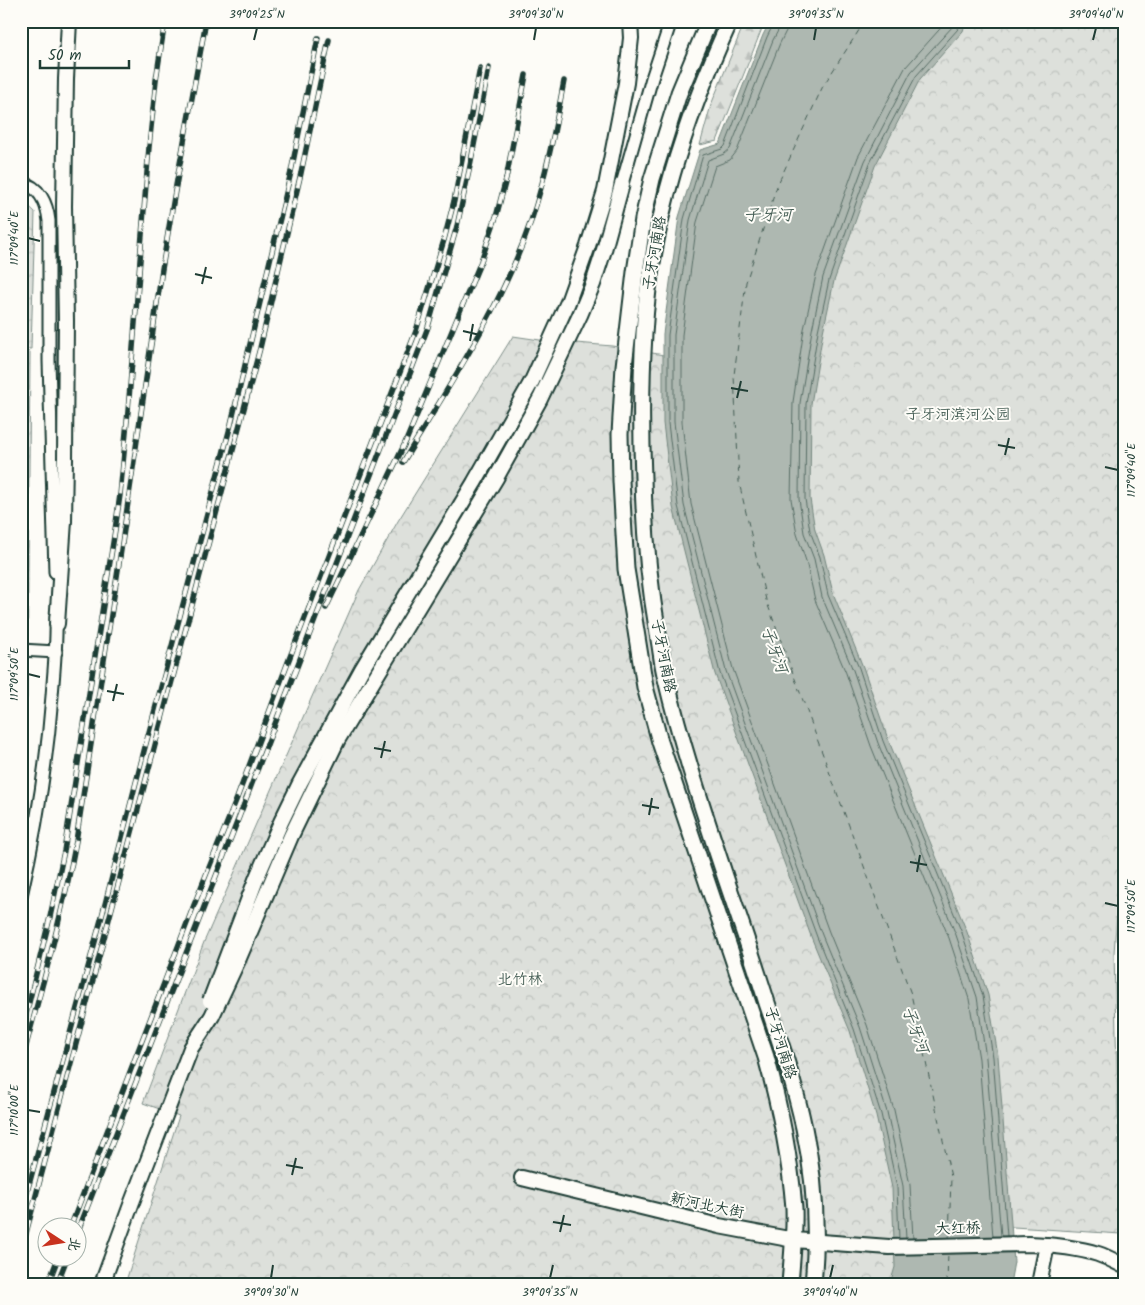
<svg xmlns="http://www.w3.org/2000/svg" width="1145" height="1305" viewBox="0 0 1145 1305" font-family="Kalam,'LXGW WenKai TC',sans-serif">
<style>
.forest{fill:url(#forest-firs);stroke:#7e8e88}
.park{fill:url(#park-crowns);stroke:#7e8e88}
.water{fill:#aeb8b1;stroke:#75877f}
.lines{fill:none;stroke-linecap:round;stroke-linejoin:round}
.shore{stroke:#586e66;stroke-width:1}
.ferry{stroke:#435c53;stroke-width:1;stroke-dasharray:6 5;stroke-linecap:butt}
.minor-casing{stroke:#1f3d34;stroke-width:15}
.tertiary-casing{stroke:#1f3d34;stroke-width:18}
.secondary-casing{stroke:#1f3d34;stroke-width:19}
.minor{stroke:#fdfcf7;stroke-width:11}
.tertiary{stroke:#fdfcf7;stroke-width:14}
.secondary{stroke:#fdfcf7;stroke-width:15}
.rail-casing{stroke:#1f3d34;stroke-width:5.5}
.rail{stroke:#fdfcf7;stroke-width:4;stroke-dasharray:11;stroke-linecap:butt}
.tertiary-bridge-casing{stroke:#1f3d34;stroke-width:18;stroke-linecap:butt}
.tertiary-bridge{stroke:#fdfcf7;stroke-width:14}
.ticks{fill:none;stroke:#1f3d34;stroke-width:2}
.labels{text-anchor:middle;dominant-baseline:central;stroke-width:4;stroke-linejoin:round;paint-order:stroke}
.street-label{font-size:15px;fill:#1f3d34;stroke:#fdfcf7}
.park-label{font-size:15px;fill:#455e55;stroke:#fdfcf7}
.water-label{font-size:16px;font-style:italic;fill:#435c53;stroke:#fdfcf7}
.neatline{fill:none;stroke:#1f3d34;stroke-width:2}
.ticks-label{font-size:12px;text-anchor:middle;fill:#1f3d34}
</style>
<defs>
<pattern id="forest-firs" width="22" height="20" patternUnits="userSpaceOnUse" patternTransform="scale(1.25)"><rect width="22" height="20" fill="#dde0db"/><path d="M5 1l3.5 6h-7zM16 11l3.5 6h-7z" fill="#bdc1bd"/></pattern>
<pattern id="park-crowns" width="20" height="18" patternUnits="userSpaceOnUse" patternTransform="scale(1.25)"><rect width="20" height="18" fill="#dde0db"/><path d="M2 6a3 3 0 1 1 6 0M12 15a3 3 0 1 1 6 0" fill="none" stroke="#bdc1bd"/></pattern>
</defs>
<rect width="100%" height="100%" fill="#fdfcf7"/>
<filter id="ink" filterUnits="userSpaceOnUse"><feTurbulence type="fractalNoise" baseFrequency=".02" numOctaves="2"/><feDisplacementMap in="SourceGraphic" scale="10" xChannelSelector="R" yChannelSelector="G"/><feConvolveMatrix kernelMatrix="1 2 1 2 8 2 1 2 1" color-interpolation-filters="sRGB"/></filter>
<g filter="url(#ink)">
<!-- forest -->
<path class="forest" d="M745,21H765L717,141L700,145L711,105Z"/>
<!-- park -->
<g class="park">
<path d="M930,21H1124V816L1114,953L1121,1234L998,1226L800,552L821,243Z"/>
<path d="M21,199L35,212L31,349L21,348Z"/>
<path d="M513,336L540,340L612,346L681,358L885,1092L900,1284H125L179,1116L143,1103L204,942L359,590L398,521Z"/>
<path d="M21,350L30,352L27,697L21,731Z"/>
</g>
<!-- water -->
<path class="water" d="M770,21H966L963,31L920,79L875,166L834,281L823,332L811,404L810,499L815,530L824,555L833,593L863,667L888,739L967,932L988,995L998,1056L1014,1262L1010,1284H890L895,1267L892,1188L876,1116L850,1031L812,939L715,674L673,507L663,423V334L679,217L700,150L720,144L763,35Z"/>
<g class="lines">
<!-- shore -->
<g class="shore">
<path d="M774,21L773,25L767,37L725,146L722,149L703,155L684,219L668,335V423L678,506L720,673L817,937L854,1029L881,1114L897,1187L899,1239"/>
<path d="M780,21V27L773,40L730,149L724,154L708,160L690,220L674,335V422L684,505L726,671L822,935L860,1027L887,1112L903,1186L906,1239"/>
<path d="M788,21L787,29L780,43L737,151L730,160L715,166L697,222L682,335V422L691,504L733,669L829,932L867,1025L894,1110L910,1185L913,1238"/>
<path d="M947,21L905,68L858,157L816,275L804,329L793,402L791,499L797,534L806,561L815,600L846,673L871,746L949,938L969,999L979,1059L993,1237"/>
<path d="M955,21L953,26L911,72L865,161L823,277L812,330L800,403L799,499L804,533L814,559L822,597L853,670L878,743L956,935L977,997L986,1058L1001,1236"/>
<path d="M961,21L958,29L916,76L870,163L829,280L818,331L806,404L805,499L810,531L820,557L828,595L859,668L883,741L962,933L983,996L993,1057L1007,1236"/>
</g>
<!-- ferry -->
<g class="ferry">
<path d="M865,21L823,86L777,186L746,282L734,375L739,482L766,600L911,994L951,1177L949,1241"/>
<path d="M947,1284L948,1252"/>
</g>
<defs>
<g id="minor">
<path d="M21,183C40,186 47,204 49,221V361L55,572"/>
<path d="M622,184L652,78L671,21"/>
<path d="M21,650L56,652"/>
<path d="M21,896C36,830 47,763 52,696C54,669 57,642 56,616"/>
</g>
<g id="tertiary">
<path d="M57,624L64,521L65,459"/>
<path d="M522,1178L719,1226L794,1240L889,1247L1028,1244C1051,1245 1075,1247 1098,1254C1107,1257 1116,1262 1124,1266"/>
<path d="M1039,1284L1047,1245"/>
</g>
<g id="secondary">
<path d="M709,21L679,93L652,179L643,219L635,272L624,366L620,434L621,481L626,569L645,687L660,742L766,1057C780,1107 790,1157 794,1208C795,1233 792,1258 790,1284"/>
<path d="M730,21C685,120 650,225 644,334C641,382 641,430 643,478C644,530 649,582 658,634C661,649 662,664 666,679C682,747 704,812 726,879C740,920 754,961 767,1003C781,1044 795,1085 804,1128C815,1179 818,1232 813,1284"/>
</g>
</defs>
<!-- minor casing -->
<use href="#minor" class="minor-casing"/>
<!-- tertiary casing -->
<use href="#tertiary" class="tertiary-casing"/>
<!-- secondary casing -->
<use href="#secondary" class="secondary-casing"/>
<!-- minor -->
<use href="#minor" class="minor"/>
<!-- tertiary -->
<use href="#tertiary" class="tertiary"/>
<!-- secondary -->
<use href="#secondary" class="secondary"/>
<defs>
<g id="rail">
<path d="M403,462C449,386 502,306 531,221C546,176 555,129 564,81"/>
<path d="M326,608L406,441L481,261L496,217L506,179L526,75"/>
<path d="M21,1035L50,917L64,851L115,530L120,495L128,411L149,147L156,80L165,21"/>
<path d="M21,1064C41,990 62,917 76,841L120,557L162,269L175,191L206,21"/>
<path d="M21,1214L102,916L144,751L231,424L291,172L318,38"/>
<path d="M70,1228L194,905L237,798L288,662L416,331L444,240L454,201L480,68"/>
<path d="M78,1231L246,799L428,327L457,226L469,171L489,68"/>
<path d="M21,1252L260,348L301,173L329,40"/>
<path d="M48,1284L58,1258"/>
<path d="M57,1284L67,1258"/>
</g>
</defs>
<!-- rail casing -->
<use href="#rail" class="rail-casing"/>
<!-- rail -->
<use href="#rail" class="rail"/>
<defs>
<g id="tertiary-bridge">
<path d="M65,459L66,321L64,206L66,79L69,21"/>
<path d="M210,1001L257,877L281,822L300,783L362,669L474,483L532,381L568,302L588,246L605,191L626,83L631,38L630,21"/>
<path d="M102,1284L132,1202L191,1048L212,1016L239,958L291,836L338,739L496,478L540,399L580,315L593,284L604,250L622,184"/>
</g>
</defs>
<!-- tertiary-bridge casing -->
<use href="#tertiary-bridge" class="tertiary-bridge-casing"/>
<!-- tertiary-bridge -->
<use href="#tertiary-bridge" class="tertiary-bridge"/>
</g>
</g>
<!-- ticks -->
<path class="ticks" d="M254,40L257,28M534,40L536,28M814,40L816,28M1093,40L1096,28M28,238L40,241M195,274L212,278M202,284L206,267M463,331L480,335M470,341L473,324M731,388L748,391M737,398L741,381M998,445L1015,448M1005,455L1009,438M1105,467L1118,470M28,674L40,677M107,691L124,694M113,701L117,684M374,748L391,751M381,758L385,741M642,805L659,808M649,815L652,798M910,862L927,865M917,872L920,855M1105,903L1118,906M28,1110L40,1112M286,1165L303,1168M292,1175L296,1158M553,1222L571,1225M560,1232L564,1215M271,1278L273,1265M550,1278L553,1265M830,1278L833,1265"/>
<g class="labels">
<!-- street labels -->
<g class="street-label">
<text transform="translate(655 253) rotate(-80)">子牙河南路</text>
<text transform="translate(663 656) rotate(79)">子牙河南路</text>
<text transform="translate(780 1043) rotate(73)">子牙河南路</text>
<text transform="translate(707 1206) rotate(12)">新河北大街</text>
<text transform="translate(958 1229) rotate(-1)">大红桥</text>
</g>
<!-- park labels -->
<g class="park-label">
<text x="958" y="415">子牙河滨河公园</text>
<text x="520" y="980">北竹林</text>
</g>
<!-- water labels -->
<g class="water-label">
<text x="768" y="215">子牙河</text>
<text transform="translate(774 650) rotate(70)">子牙河</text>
<text transform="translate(915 1030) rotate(70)">子牙河</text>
</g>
</g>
<!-- margin -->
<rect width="1145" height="1305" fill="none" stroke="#fdfcf7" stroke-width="55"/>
<!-- north arrow -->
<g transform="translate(62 1242) rotate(102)"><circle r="24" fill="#fdfcf7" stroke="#a4b0a9"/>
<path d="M0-4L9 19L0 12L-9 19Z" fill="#c8321e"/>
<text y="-8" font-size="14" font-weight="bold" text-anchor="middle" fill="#1f3d34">北</text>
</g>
<!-- scale -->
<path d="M40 60v8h89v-8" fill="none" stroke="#1f3d34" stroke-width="2.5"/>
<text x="48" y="60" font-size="15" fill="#1f3d34" stroke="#fdfcf7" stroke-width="4" paint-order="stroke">50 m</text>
<rect x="28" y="28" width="1090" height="1250" class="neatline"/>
<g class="ticks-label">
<text x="257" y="18">39°09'25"N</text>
<text x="536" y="18">39°09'30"N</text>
<text x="816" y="18">39°09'35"N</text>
<text x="1096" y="18">39°09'40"N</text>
<text transform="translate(14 238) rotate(-90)" y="4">117°09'40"E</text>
<text transform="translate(1131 470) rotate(-90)" y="4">117°09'40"E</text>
<text transform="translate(14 674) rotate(-90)" y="4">117°09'50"E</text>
<text transform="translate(1131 906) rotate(-90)" y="4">117°09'50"E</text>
<text transform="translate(14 1110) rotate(-90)" y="4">117°10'00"E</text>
<text x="271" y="1296">39°09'30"N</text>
<text x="550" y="1296">39°09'35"N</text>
<text x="830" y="1296">39°09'40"N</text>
</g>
</svg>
